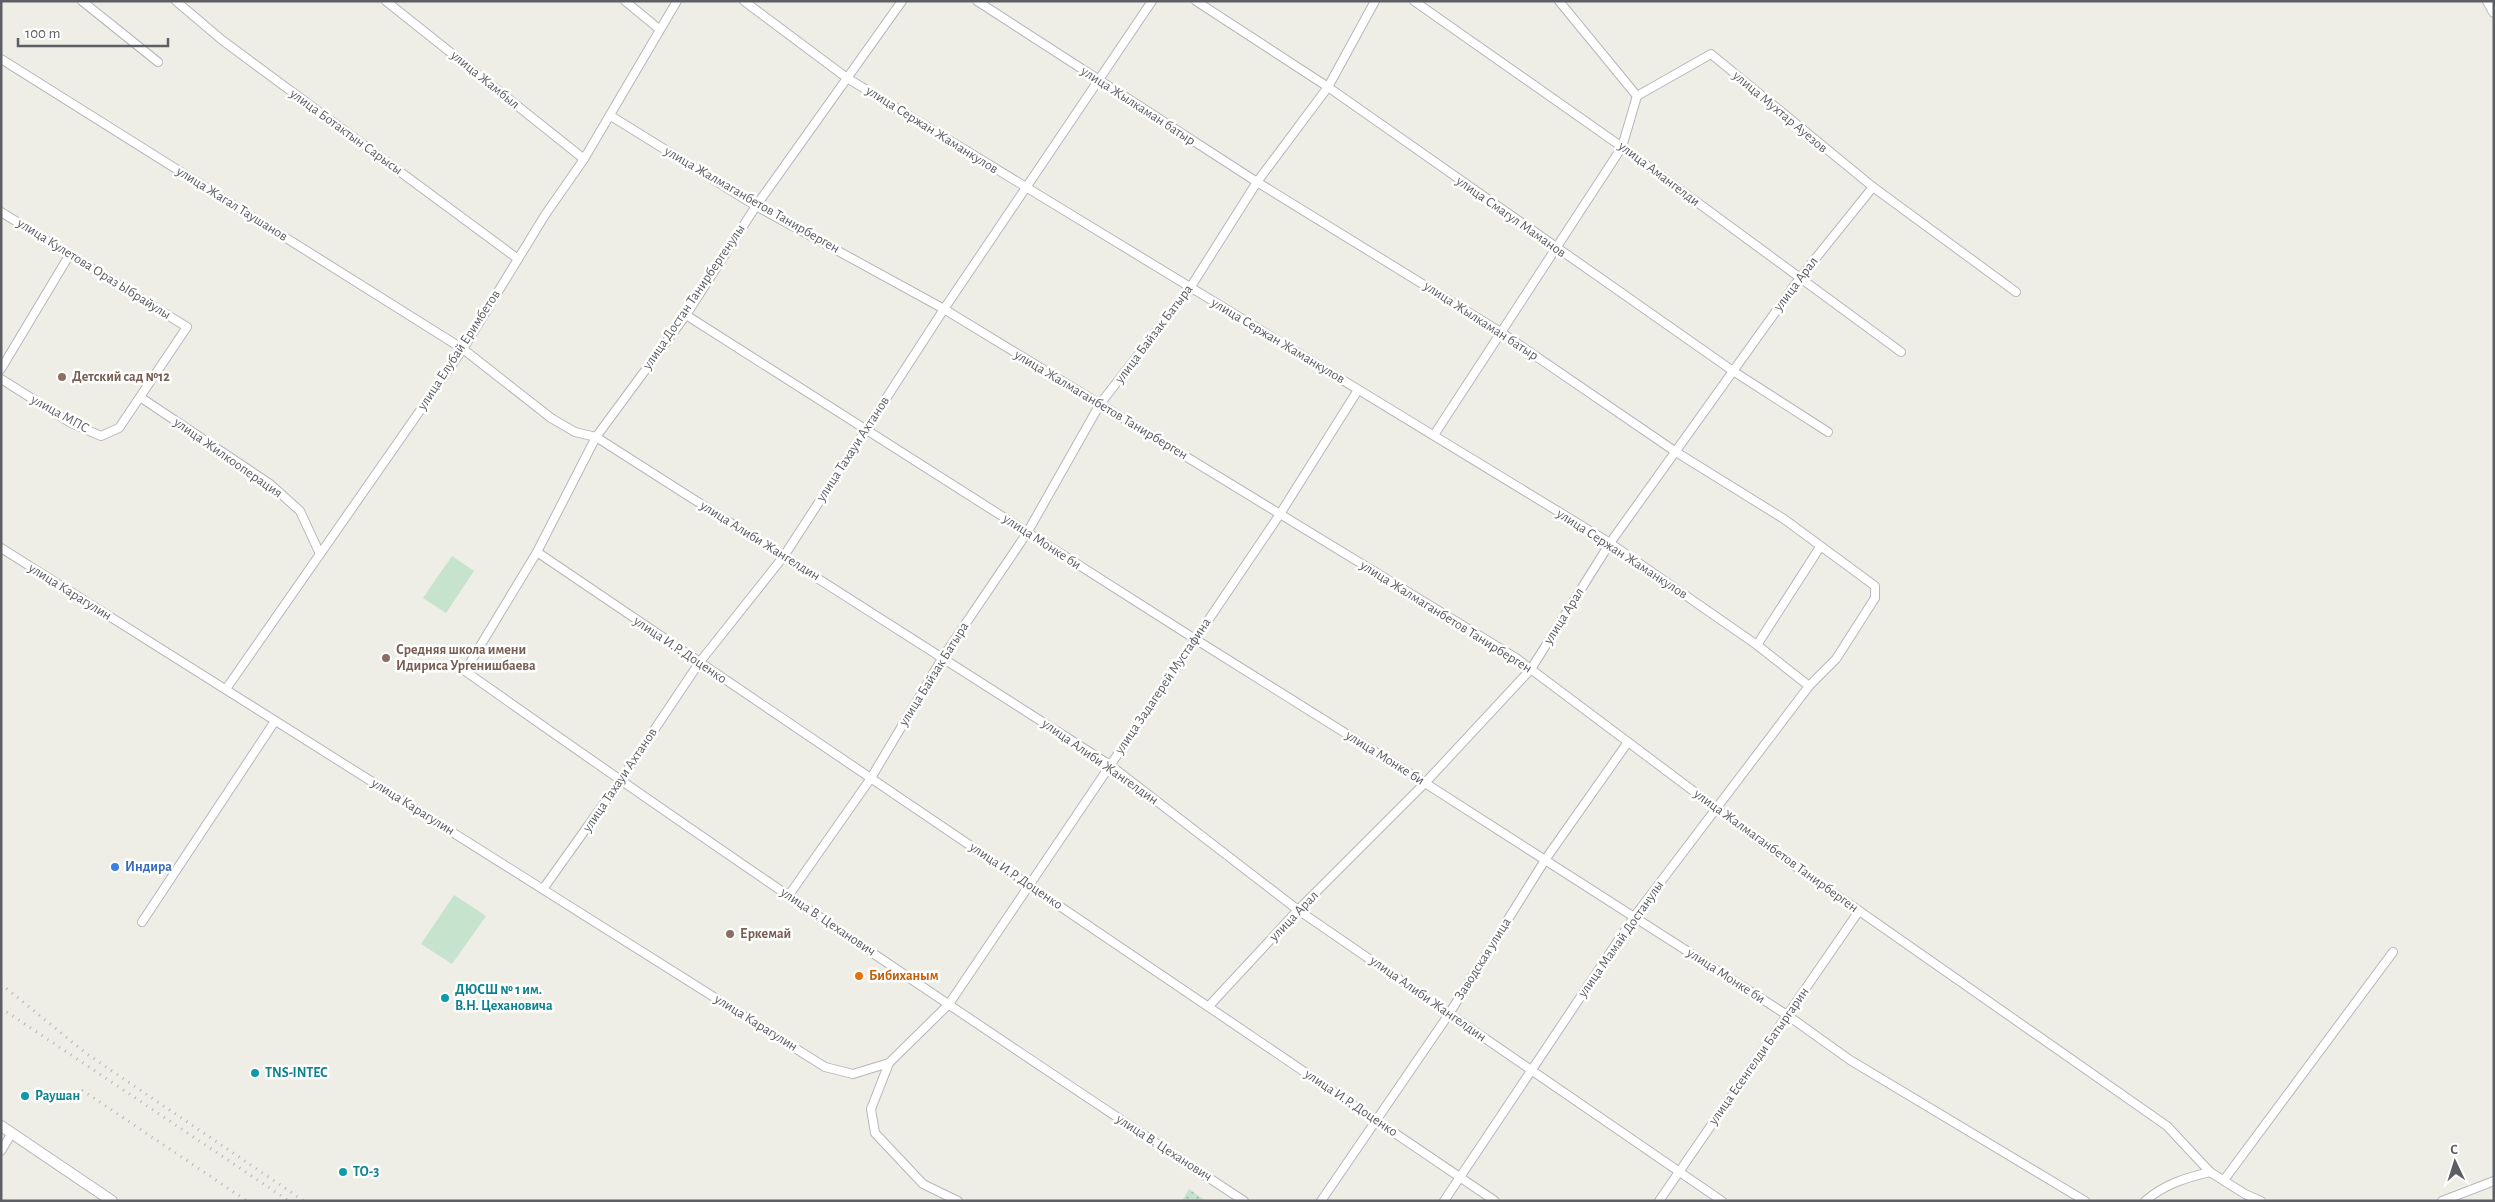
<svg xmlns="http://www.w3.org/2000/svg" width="2495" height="1202" viewBox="0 0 2495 1202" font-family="'Alegreya Sans',sans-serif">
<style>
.park{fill:url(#park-dots)}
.garden{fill:#c5e3cd}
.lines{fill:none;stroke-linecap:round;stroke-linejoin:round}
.minor-casing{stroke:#b6b6bb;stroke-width:10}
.tertiary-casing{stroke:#b6b6bb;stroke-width:12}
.minor{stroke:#fff;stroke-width:8}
.tertiary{stroke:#fff;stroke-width:10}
.rail{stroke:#b5b6b6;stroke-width:3;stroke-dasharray:1 6;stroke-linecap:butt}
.education-dot{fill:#8d6e63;stroke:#fff;stroke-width:2}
.shop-dot{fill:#3f7fe0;stroke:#fff;stroke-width:2}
.food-dot{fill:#e8710a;stroke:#fff;stroke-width:2}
.culture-dot{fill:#0f9aa8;stroke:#fff;stroke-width:2}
.labels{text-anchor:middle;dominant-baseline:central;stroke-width:5;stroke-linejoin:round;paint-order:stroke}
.street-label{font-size:14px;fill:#5d5f64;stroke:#fff}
.education-label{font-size:14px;font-weight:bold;fill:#785e54;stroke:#fff;text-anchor:start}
.shop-label{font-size:14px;font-weight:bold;fill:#366cbe;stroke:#fff;text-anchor:start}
.food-label{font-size:14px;font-weight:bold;fill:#c56008;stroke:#fff;text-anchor:start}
.culture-label{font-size:14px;font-weight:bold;fill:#0d838f;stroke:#fff;text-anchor:start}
</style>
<defs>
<pattern id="park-dots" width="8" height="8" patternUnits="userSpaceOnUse" patternTransform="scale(1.25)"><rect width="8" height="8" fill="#c5e3cd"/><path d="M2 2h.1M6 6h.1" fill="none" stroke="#a3bbaa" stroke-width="1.8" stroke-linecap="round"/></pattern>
</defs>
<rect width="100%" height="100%" fill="#eeeee6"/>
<!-- park -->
<path class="park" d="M1189,1189L1206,1201H1182Z"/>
<!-- garden -->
<g class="garden">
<path d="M452,556L474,571L446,613L423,598Z"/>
<path d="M454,895L486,916L452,964L421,944Z"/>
</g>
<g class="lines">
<defs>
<g id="minor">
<path d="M82,1L158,62"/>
<path d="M176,1L222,40L518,259"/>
<path d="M386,1L584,159"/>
<path d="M625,1L659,29"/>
<path d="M744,1L847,78L1610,543L1757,645L1809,686"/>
<path d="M902,1L756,206L686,315L596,437L537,552L465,671C721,852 981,1028 1244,1201"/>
<path d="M977,1L1257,182L1502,333L1676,452L1784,519L1875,586V598L1836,659L1809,686L1634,917L1444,1201"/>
<path d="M1196,1L1328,87L1733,371L1828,432"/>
<path d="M1414,1L1622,147L1901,352"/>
<path d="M1559,1L1637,96"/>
<path d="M1,59L463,349L551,418L575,432L596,437L1110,765L1298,910L1722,1201"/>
<path d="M1637,96L1711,54L1873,187L2016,292"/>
<path d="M611,116L756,206L944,309L1516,658L1772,850L2167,1126L2210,1172L2245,1194L2261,1201"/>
<path d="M1,212L187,327L119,428L101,436L71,423L1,379"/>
<path d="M686,315L1195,639L1425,783L1787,1015L1850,1060L2085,1201"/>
<path d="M1,369L70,254"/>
<path d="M140,397L270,484L300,511L320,554"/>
<path d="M1434,435L1622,147L1637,96"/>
<path d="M1,548L825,1067L853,1074L889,1063L949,1004L1280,514L1358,390"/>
<path d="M537,552L1495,1201"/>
<path d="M1757,645L1820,547"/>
<path d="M226,689L463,349L545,215L584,159L677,1"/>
<path d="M543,889L620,781L699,663L784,556L944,309L1152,1"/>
<path d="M789,895L871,778L943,657L1027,533L1100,404L1190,288L1257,182L1328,87L1375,1"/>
<path d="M142,922L275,721"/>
<path d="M1209,1006L1298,910L1425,783L1531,669L1610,543L1799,279L1873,187"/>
<path d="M889,1063L871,1109L875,1133L923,1184L958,1201"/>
<path d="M1,1151L12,1133"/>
<path d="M2224,1180L2393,952"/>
<path d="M1321,1201L1449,1014L1545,860L1628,742"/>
<path d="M1659,1201L1859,911"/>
<path d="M2145,1201C2165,1184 2185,1178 2210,1172"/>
<path d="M2442,1201L2494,1181"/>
</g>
<g id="tertiary">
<path d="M2488,1L2494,12"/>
<path d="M1,1126L112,1201"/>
</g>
</defs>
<!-- minor casing -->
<use href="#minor" class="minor-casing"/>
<!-- tertiary casing -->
<use href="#tertiary" class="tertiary-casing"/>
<!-- minor -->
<use href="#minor" class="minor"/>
<!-- tertiary -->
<use href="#tertiary" class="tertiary"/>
<!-- rail -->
<g class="rail">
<path d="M1,984L87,1054L304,1201"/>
<path d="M1,1008L289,1201"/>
<path d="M82,1090L247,1201"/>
</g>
</g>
<!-- markers -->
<g class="education-dot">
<circle cx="62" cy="377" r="5"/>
<circle cx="386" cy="658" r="5"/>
<circle cx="730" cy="934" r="5"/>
</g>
<circle class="shop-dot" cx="115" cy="867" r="5"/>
<circle class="food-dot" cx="859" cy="976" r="5"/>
<g class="culture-dot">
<circle cx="445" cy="998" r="5"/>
<circle cx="255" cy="1073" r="5"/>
<circle cx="25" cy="1096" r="5"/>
<circle cx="343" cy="1172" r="5"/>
</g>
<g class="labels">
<!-- street labels -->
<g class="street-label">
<text transform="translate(485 80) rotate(39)">улица Жамбыл</text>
<text transform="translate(1138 106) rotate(33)">улица Жылкаман батыр</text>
<text transform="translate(1780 112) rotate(40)">улица Мухтар Ауезов</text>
<text transform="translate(932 130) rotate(32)">улица Сержан Жаманкулов</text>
<text transform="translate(346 132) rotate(36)">улица Ботактын Сарысы</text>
<text transform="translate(1659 174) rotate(37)">улица Амангелди</text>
<text transform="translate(752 200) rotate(30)">улица Жалмаганбетов Танирберген</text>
<text transform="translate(232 204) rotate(32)">улица Жагал Таушанов</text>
<text transform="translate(1511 217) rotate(35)">улица Смагул Маманов</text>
<text transform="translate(94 269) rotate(32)">улица Кулетова Ораз Ыбрайулы</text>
<text transform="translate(1796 284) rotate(-53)">улица Арал</text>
<text transform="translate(694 297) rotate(-56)">улица Достан Танирбергенулы</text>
<text transform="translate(1481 321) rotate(33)">улица Жылкаман батыр</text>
<text transform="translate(1154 334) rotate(-53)">улица Байзак Батыра</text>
<text transform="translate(1278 341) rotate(31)">улица Сержан Жаманкулов</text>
<text transform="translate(459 350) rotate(-57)">улица Елубай Еримбетов</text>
<text transform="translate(1101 405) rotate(31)">улица Жалмаганбетов Танирберген</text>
<text transform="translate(60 414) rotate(29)">улица МПС</text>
<text transform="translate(853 449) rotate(-57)">улица Тахауи Ахтанов</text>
<text transform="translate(228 458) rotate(35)">улица Жилкооперация</text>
<text transform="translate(760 541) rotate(32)">улица Алиби Жангелдин</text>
<text transform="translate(1042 542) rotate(33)">улица Монке би</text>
<text transform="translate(1622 554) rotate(33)">улица Сержан Жаманкулов</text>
<text transform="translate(70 592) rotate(32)">улица Карагулин</text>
<text transform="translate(1564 616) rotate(-58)">улица Арал</text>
<text transform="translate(1446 617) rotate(32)">улица Жалмаганбетов Танирберген</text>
<text transform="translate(680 650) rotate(34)">улица И.Р. Доценко</text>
<text transform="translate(934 674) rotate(-58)">улица Байзак Батыра</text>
<text transform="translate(1163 686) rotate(-56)">улица Задагерей Мустафина</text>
<text transform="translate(1385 758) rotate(32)">улица Монке би</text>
<text transform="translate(1100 762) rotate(35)">улица Алиби Жангелдин</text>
<text transform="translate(620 780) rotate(-56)">улица Тахауи Ахтанов</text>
<text transform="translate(413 807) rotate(32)">улица Карагулин</text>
<text transform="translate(1776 851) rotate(36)">улица Жалмаганбетов Танирберген</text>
<text transform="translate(1016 876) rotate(34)">улица И.Р. Доценко</text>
<text transform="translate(1294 916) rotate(-46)">улица Арал</text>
<text transform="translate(828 922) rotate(34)">улица В. Цеханович</text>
<text transform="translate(1621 939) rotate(-55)">улица Мамай Достанулы</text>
<text transform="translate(1483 959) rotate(-58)">Заводская улица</text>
<text transform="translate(1726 976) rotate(33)">улица Монке би</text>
<text transform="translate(1428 999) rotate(35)">улица Алиби Жангелдин</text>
<text transform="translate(756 1023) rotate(32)">улица Карагулин</text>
<text transform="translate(1759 1056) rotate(-55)">улица Есенгелди Батыргарин</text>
<text transform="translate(1351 1103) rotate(34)">улица И.Р. Доценко</text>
<text transform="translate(1164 1148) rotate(33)">улица В. Цеханович</text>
</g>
<!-- education labels -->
<g class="education-label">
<text x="72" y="377">Детский сад №12</text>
<text x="396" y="650">Средняя школа имени<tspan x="396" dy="16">Идириса Ургенишбаева</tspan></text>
<text x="740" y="934">Еркемай</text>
</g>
<!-- shop labels -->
<g class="shop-label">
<text x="125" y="867">Индира</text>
</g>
<!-- food labels -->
<g class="food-label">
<text x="869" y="976">Бибиханым</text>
</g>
<!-- culture labels -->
<g class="culture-label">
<text x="455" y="990">ДЮСШ № 1 им.<tspan x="455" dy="16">В.Н. Цехановича</tspan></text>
<text x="265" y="1073">TNS-INTEC</text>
<text x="35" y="1096">Раушан</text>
<text x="353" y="1172">ТО-3</text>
</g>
</g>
<!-- border -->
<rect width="2495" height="1202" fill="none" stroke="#5d5f64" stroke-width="5"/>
<!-- north arrow -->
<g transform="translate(2455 1162) rotate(356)" stroke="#ffffff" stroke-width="4" paint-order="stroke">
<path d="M0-4L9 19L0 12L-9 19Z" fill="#5d5f64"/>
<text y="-8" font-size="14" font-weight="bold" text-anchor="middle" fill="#5d5f64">С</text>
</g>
<!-- scale -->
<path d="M18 38v8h150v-8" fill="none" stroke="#5d5f64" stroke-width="2.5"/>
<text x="25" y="38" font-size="15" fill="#5d5f64" stroke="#ffffff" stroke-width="4" paint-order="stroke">100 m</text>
</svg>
